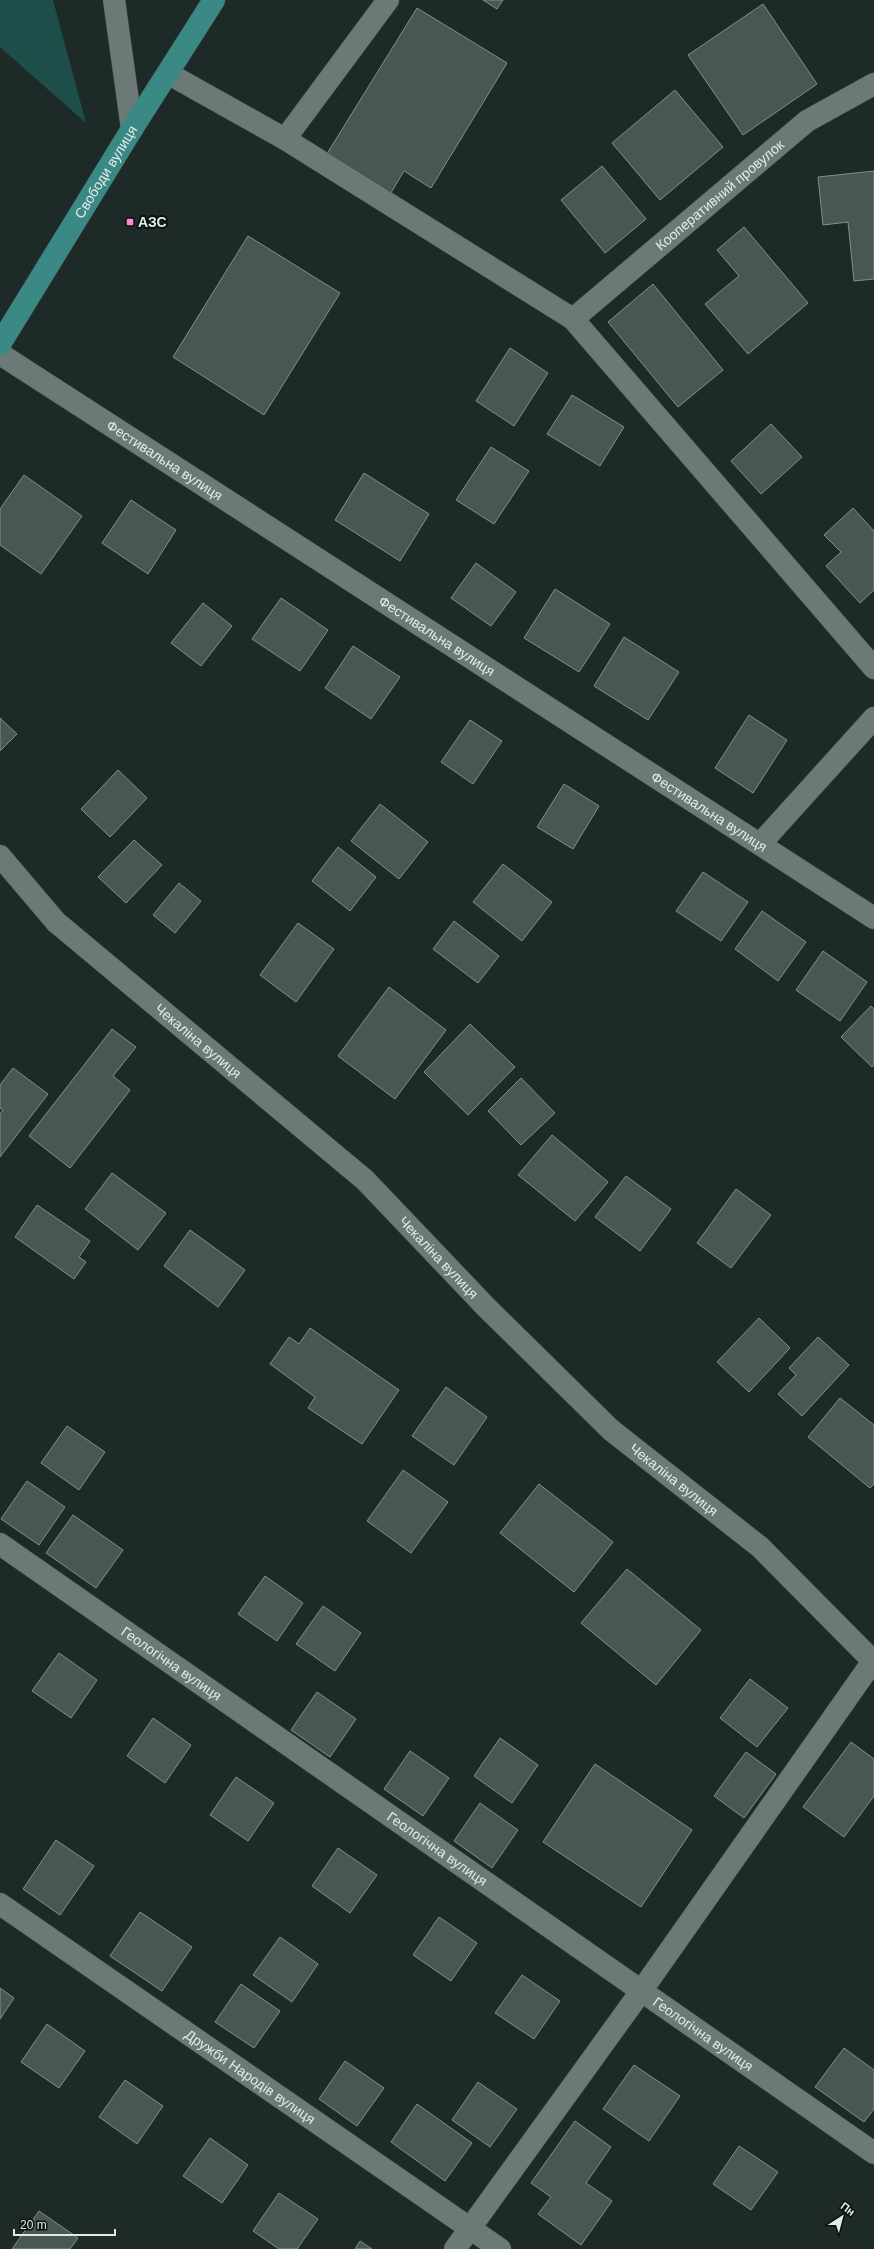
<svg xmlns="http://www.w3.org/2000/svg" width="874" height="2249" viewBox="0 0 874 2249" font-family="Helvetica,sans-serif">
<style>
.green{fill:#1e4e49}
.building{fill:#485654;stroke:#818f8d}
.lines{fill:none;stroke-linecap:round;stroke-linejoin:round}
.minor-casing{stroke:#3c4645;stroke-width:23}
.major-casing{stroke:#3c4645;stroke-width:23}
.minor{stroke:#6b7977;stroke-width:22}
.major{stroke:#3b8984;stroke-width:22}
.poi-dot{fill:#fe86e0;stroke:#0c1111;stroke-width:1.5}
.labels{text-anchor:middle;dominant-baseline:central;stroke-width:4;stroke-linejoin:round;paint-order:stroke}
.street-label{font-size:14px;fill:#e3ebea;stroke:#0c1111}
.poi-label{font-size:14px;font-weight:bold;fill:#e3ebea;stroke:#0c1111;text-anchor:start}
</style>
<rect width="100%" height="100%" fill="#1e2a28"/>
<!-- green -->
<path class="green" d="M0,0H53L86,123L0,47Z"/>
<!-- building -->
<g class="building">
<path d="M483,0H503L497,9Z"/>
<path d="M763,4L817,84L743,135L688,55Z"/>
<path d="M417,8L507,63L431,188L404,171L389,196L325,157Z"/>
<path d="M675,90L723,147L660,200L612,143Z"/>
<path d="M602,166L646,219L605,253L561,200Z"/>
<path d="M874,171V279L854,281L848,222L823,225L818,177Z"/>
<path d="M744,227L808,303L748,354L705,304L739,276L717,250Z"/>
<path d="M248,236L340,293L264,415L173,357Z"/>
<path d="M653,284L723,370L678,407L608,322Z"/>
<path d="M510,348L548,373L514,426L476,401Z"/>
<path d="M572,395L624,427L600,466L547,434Z"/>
<path d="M771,424L802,457L761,494L731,461Z"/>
<path d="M491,447L529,471L494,524L456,500Z"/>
<path d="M364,473L429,514L400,561L335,520Z"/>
<path d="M24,475L82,516L41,574L0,545V509Z"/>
<path d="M131,500L176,530L148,574L102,543Z"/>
<path d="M853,508L874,531V590L860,603L826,566L841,552L824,535Z"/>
<path d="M476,563L516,592L491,626L451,598Z"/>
<path d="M555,589L610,624L579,672L524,638Z"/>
<path d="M281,598L328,630L300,671L252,639Z"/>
<path d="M203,603L232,626L201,666L171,643Z"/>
<path d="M624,637L679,672L648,720L594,686Z"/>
<path d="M353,646L400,677L371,719L325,688Z"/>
<path d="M749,715L787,740L753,793L715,768Z"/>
<path d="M0,718L17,734L0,751Z"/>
<path d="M470,720L502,741L473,784L441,762Z"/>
<path d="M118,770L147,798L110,837L81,809Z"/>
<path d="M564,784L599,806L573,849L537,827Z"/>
<path d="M380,804L428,842L399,879L351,841Z"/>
<path d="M134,840L162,865L126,903L98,877Z"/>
<path d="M338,847L376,877L350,911L312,881Z"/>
<path d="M503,864L552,902L522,941L473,902Z"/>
<path d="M703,872L748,902L721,941L676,911Z"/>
<path d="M179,883L201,901L175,933L153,915Z"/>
<path d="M762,911L806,942L778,981L735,949Z"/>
<path d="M454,921L499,956L478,983L433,949Z"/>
<path d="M298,923L334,949L296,1002L260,975Z"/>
<path d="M823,951L867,982L840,1021L796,990Z"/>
<path d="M389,987L446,1030L395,1099L338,1056Z"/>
<path d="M871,1006L874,1009V1065L872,1067L841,1037Z"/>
<path d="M470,1024L515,1067L468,1115L424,1072Z"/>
<path d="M112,1029L136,1047L113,1076L130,1090L70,1168L29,1136Z"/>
<path d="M13,1068L48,1094L0,1157V1114L3,1110L0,1108V1085Z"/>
<path d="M521,1078L555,1113L521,1145L488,1111Z"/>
<path d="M552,1135L608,1182L575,1221L518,1175Z"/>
<path d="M112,1173L166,1213L138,1250L85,1209Z"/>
<path d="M626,1176L671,1209L640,1251L595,1217Z"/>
<path d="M736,1189L771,1215L731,1268L697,1243Z"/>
<path d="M37,1205L90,1241L79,1257L86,1262L74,1279L15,1237Z"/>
<path d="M190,1230L245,1270L218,1307L164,1266Z"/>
<path d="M759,1318L790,1348L749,1392L717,1362Z"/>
<path d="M310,1328L399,1390L362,1444L308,1408L315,1397L270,1364L289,1337L299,1344Z"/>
<path d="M818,1337L849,1365L802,1416L778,1394L796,1375L789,1368Z"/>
<path d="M446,1387L487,1417L454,1465L412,1436Z"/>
<path d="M840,1398L874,1425V1484L870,1488L808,1437Z"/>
<path d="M67,1426L105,1452L79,1490L41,1463Z"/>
<path d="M403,1470L448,1502L411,1553L367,1521Z"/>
<path d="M27,1481L65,1507L39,1545L1,1519Z"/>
<path d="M539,1484L613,1542L574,1592L500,1533Z"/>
<path d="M73,1515L123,1550L96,1588L46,1553Z"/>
<path d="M627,1569L701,1630L656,1685L581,1623Z"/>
<path d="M265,1576L303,1603L277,1641L238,1614Z"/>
<path d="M323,1606L361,1633L335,1671L296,1644Z"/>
<path d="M59,1653L97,1680L71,1718L32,1691Z"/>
<path d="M750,1679L788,1708L757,1747L720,1718Z"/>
<path d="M317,1692L356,1719L330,1757L291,1730Z"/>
<path d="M153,1718L191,1745L165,1783L127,1756Z"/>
<path d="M500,1738L538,1765L512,1803L474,1776Z"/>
<path d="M851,1742L874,1759V1796L844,1837L803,1807Z"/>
<path d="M410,1751L449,1778L423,1816L384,1789Z"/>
<path d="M746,1752L776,1774L744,1818L714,1796Z"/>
<path d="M595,1764L692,1830L641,1907L543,1842Z"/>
<path d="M236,1777L274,1803L248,1841L210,1815Z"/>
<path d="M480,1803L518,1830L492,1868L454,1841Z"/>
<path d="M56,1840L94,1866L60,1915L23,1889Z"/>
<path d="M338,1848L377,1875L350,1913L312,1886Z"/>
<path d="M140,1912L192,1947L162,1991L110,1956Z"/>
<path d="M439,1917L477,1943L451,1981L413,1955Z"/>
<path d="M280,1937L318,1964L292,2002L253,1975Z"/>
<path d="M522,1975L560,2001L534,2039L495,2013Z"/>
<path d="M241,1984L280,2011L254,2048L215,2022Z"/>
<path d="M0,1988L14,1998L0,2019Z"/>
<path d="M47,2024L85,2051L59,2088L21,2062Z"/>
<path d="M844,2048L874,2070V2109L864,2122L815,2087Z"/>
<path d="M345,2061L384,2088L357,2126L319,2099Z"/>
<path d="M634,2065L680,2096L649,2141L603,2109Z"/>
<path d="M125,2080L163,2106L137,2144L99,2117Z"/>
<path d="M478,2082L517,2109L490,2147L452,2120Z"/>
<path d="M417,2104L472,2143L445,2181L391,2142Z"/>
<path d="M575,2121L611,2147L586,2183L612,2201L581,2245L538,2214L551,2197L531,2183Z"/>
<path d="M210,2138L248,2165L222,2203L183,2176Z"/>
<path d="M739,2146L778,2172L751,2210L713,2184Z"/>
<path d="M279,2193L318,2219L297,2249H279L253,2231Z"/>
<path d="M39,2211L78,2238L70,2249H12Z"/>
<path d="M360,2241L372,2249H355Z"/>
</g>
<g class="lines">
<defs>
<g id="minor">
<path d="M114,0L132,129"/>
<path d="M169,74L285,139L573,319L874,668"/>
<path d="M285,139L388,0"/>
<path id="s1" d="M573,319L807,121L874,84"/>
<path id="s2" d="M0,354L874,918"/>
<path d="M760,844L874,718"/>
<path id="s3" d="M0,856L56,922L365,1180L486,1307L611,1430L760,1547L874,1662"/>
<path id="s4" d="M0,1544L874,2153"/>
<path id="s5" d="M0,1904L500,2249"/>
<path d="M455,2249L642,1990L873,1661"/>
</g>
<g id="major">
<path id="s6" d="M0,344L132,129L214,0"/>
</g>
</defs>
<!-- minor casing -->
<use href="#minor" class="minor-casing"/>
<!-- major casing -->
<use href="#major" class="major-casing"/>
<!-- minor -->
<use href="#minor" class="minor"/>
<!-- major -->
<use href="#major" class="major"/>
</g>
<!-- markers -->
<rect class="poi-dot" x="126" y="218" width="8" height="8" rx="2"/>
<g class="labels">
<!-- street labels -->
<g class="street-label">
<text stroke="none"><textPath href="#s6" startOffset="202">Свободи вулиця</textPath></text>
<text stroke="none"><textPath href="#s1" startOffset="192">Кооперативний провулок</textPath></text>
<text stroke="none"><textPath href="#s2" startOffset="196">Фестивальна вулиця</textPath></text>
<text stroke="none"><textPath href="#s2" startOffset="520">Фестивальна вулиця</textPath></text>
<text stroke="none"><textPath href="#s2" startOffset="844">Фестивальна вулиця</textPath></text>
<text stroke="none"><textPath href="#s3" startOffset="272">Чекаліна вулиця</textPath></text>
<text stroke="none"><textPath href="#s3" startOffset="596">Чекаліна вулиця</textPath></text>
<text stroke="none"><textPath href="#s3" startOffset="920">Чекаліна вулиця</textPath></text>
<text stroke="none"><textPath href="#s4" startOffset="209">Геологічна вулиця</textPath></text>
<text stroke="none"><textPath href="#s4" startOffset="533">Геологічна вулиця</textPath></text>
<text stroke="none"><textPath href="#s4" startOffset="857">Геологічна вулиця</textPath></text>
<text stroke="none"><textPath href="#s5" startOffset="304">Дружби Народів вулиця</textPath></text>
</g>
<!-- poi labels -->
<g class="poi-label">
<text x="138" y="222">АЗС</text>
</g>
</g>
<!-- north arrow -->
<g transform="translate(842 2217) rotate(36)" stroke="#0c1111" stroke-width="3" paint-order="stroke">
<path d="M0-3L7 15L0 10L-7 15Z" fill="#e3ebea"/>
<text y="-6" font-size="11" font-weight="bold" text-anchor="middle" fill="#e3ebea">Пн</text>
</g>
<!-- scale -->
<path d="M14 2229v6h101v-6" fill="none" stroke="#e3ebea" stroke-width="2"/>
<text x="20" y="2229" font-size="12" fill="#e3ebea" stroke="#0c1111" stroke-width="3" paint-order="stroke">20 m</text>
</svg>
